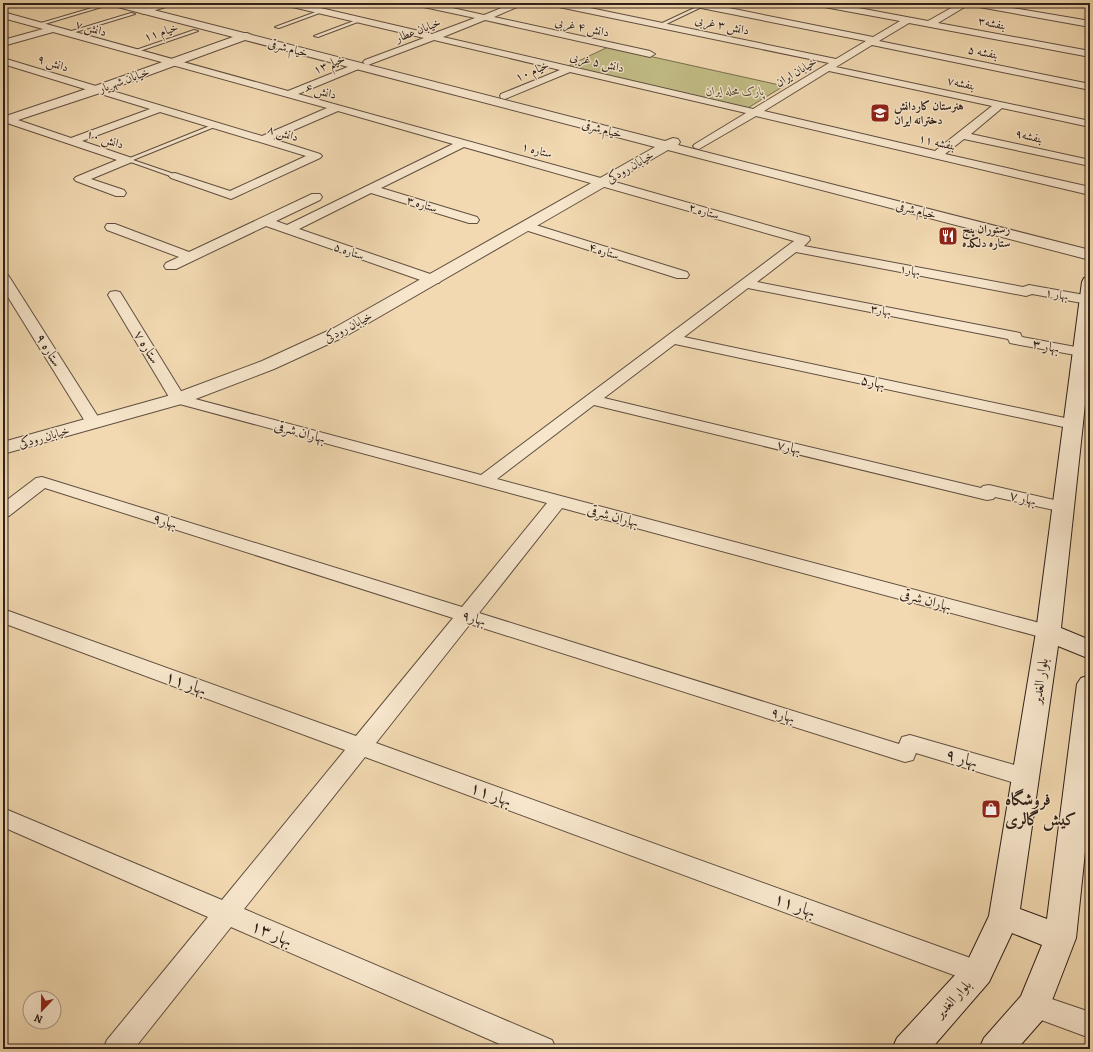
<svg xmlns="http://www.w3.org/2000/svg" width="1093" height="1052" viewBox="0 0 1093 1052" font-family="Alegreya,Amiri,serif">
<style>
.green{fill:#c2bd86;stroke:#796f50}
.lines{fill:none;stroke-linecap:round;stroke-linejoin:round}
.service-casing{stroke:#604f40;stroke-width:2}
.minor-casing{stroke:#604f40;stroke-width:2}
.tertiary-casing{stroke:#604f40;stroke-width:2}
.secondary-casing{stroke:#30211a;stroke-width:2}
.service{fill:#f7e6cc;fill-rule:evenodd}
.minor{fill:#f7e6cc;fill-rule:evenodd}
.tertiary{fill:#f7e6cc;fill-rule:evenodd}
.secondary{fill:#f7e6cc;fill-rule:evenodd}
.labels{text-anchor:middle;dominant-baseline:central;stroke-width:3;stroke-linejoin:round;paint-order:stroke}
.far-street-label{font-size:12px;fill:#30211a;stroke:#f7e6cc}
.far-park-label{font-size:12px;font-style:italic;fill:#544835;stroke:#f7e6cc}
.far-poi-label{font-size:12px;font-weight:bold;fill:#30211a;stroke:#f7e6cc;text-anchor:start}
.street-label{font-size:14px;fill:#30211a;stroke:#f7e6cc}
.near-street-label{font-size:17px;fill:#30211a;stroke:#f7e6cc}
.near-poi-label{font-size:17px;font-weight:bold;fill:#30211a;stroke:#f7e6cc;text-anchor:start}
</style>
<rect width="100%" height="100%" fill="#f2d9b1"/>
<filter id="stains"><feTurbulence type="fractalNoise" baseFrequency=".005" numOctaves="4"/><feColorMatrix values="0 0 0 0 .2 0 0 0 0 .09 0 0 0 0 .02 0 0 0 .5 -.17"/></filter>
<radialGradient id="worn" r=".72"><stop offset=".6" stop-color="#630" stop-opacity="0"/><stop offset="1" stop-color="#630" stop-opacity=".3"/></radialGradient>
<!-- green -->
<path class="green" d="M608,47L784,86L746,109L566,67Z"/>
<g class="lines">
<defs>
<g id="service">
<path d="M705,3H710L662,26L658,25Z"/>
<path d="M102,5L105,6L38,26L34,25Z"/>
<path d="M321,10L325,11L279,28L275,27Z"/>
<path d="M131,13L135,14L69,34L65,33Z"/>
<path d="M359,19L363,20L318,37L314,36Z"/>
<path d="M194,30L198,31L134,53L130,52Z"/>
<path d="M212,125L217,126L133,160L177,175V177H173L125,160Z"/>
</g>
<g id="minor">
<path d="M160,3H173L172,5L143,14L139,11L140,9Z"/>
<path d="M284,3H299L432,34L475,18L419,6L415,3H430L484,15L514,3H526L494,17L650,51L655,54L650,57L485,20L443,37L753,109L829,63L554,6L550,3H566L836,59L866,41L691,6L687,3H704L873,37L900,21L819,6L815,3H832L928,21L960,3H983L1090,21V27L968,5L938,23L1090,51V57L909,23L879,41L1090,84V90L872,45L836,67L1090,121V127L1002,108L971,134L1090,160V166L964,139L945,154L1090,187V195L756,116L699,149L695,148L693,146L695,144L746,113L570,72L505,99L501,98L500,96L501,94L560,70L434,40L368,65L365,64L363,62L365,60L424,38L288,6ZM829,71L992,106L935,151L764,111Z"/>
<path d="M3,12L288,91L355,64H361L363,66L361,68L298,94L608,180L809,237L810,240L804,246L1023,287L1029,285L1090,296V304H1088L1032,294L1026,296L796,252L757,282L1015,332L1020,333L1022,337L1081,348L1086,349L1088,352L1086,355L1081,356L1015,344L1010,343L1008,339L748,288L684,337L1079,421L1081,424L1079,427L1073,429L675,344L604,398L981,488L983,486L989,485L1063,502L1069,503L1072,507L1069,511L1063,512L995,497L993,499L987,500L594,405L497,479L1055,627L1058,632L1055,637L1048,639L562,508L479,613L899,744L902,737L910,735L1025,768L1033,771L1036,777L1033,783L1025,786L916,753L913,760L905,762L470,624L376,743L987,964L991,972L987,980L978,984L365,757L244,909L552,1040L556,1049H511L231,927L134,1049H103L107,1040L208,917L3,827V808L222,900L345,750L3,623V609L356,736L453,618L45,488L9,516L3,517V503L36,478L42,477L462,607L547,503L172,402L108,295L110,292L115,291L120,292L184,396L481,475L794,241L464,147L381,188L477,217L479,220L477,223H469L371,193L299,229L439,277L441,280L439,283H429L266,226L176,269H166L164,266L166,263L179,257L107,230L105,227L107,224H115L189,252L312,194H320L322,197L320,200L276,221L287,225L453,144L338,111L273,139L320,154L322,156L320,158L231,199L171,178L169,176L171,174L175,173L230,191L306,156L160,112L82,141L132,158L134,160L132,162L91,179L124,190L126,193L124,196H116L76,181L74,179L76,177L117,160L4,122L3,120L8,117L12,118L71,138L150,109L3,64V58L262,136L327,108L53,32L3,46V40L43,29L3,18Z"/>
<path d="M526,222L687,272L689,275L687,278H677L522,229L520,226L522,223Z"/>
<path d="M3,274L8,275L10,278L102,423L100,426L94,428L88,426L86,423L3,289Z"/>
<path d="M1034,993L1090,1012V1038L1025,1014L1021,1005L1025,996Z"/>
</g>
<path id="tertiary" d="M109,3H126L244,33H247L252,35L665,141L673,138L678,139L680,142L678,145L1090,250V260L668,150L346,336L274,369L185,403L3,454V442L171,395L262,361L334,328L655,147L245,40L100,93L3,125V117L92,87L233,37L110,5Z"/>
<path id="secondary" d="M1090,277V358L1061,628L1090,640V659L1058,646L1020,909L1047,919L1077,684L1081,678L1090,675V804L1076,938L1046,1016L1017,1049H979L984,1038L1021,996L1042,945L1012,933L989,982L931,1049H892L897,1038L967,962L989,916L1036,632L1082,282L1084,278Z"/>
</defs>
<!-- service casing -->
<use href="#service" class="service-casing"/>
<!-- minor casing -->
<use href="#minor" class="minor-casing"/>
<!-- tertiary casing -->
<use href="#tertiary" class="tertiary-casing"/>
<!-- secondary casing -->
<use href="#secondary" class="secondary-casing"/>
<!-- service -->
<use href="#service" class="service"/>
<!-- minor -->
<use href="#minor" class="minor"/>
<!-- tertiary -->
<use href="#tertiary" class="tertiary"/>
<!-- secondary -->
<use href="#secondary" class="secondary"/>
</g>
<!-- icons -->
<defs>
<symbol id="school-square" viewBox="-11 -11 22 22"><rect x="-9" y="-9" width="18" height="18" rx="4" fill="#8f2418" stroke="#f7e6cc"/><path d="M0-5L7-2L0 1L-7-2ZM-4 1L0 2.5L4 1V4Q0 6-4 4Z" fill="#fff"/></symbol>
<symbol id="restaurant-square" viewBox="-11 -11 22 22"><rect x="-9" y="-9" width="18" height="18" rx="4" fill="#8f2418" stroke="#f7e6cc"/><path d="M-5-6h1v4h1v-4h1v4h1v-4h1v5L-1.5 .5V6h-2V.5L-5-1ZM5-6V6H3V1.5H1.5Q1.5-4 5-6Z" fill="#fff"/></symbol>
<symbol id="shop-square" viewBox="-11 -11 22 22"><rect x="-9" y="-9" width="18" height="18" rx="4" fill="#8f2418" stroke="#f7e6cc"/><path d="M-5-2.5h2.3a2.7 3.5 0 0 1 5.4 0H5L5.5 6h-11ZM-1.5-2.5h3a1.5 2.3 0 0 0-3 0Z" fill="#fff"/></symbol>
</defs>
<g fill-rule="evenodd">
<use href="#school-square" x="869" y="102" width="22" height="22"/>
<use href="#restaurant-square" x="937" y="225" width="22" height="22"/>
<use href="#shop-square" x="980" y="798" width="22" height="22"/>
</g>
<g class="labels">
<!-- far-street labels -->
<g class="far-street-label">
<text transform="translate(992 23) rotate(11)">بنفشه۳</text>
<text transform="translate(722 25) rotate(12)">دانش ۳ غربی</text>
<text transform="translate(582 27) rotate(12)">دانش ۴ غربی</text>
<text transform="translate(91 28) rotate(16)">دانش ۷</text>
<text transform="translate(418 30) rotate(-21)">خیابان عطار</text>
<text transform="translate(161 32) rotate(-18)">خیام ۱۱</text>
<text transform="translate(288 48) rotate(15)">خیام شرقی</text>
<text transform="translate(983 52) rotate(11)">بنفشه ۵</text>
<text transform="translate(597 62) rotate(13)">دانش ۵ غربی</text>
<text transform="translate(53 63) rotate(18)">دانش ۹</text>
<text transform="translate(329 64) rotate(-22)">خیلم ۱۳</text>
<text transform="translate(532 71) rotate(-23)">خیام ۱۰</text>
<text transform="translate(796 72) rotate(-31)">خیابان ایران</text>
<text transform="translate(124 80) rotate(-20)">خیابان شهریار</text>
<text transform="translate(961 83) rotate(12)">بنفشه۷</text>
<text transform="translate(321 91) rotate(15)">دانش ۶</text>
<text transform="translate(602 129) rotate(15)">خیام شرقی</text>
<text transform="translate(283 133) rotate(17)">دانش ۸</text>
<text transform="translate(1029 136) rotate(13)">بنفشه۹</text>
<text transform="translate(105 139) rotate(18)">دانش ۱۰</text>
<text transform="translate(937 142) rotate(13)">بنفشه ۱۱</text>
<text transform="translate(537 150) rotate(15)">ستاره ۱</text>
<text transform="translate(630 167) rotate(-30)">خیابان رودکی</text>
<text transform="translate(422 204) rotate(17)">ستاره ۳</text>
<text transform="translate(916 210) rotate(14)">خیام شرقی</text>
<text transform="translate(704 211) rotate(16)">ستاره ۲</text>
<text transform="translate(349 251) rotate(19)">ستاره ۵</text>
<text transform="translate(604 251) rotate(18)">ستاره ۴</text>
<text transform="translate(910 270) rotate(11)">بهار۱</text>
<text transform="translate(1057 294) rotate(10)">بهار ۱</text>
<text transform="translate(881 310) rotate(11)">بهار۳</text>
<text transform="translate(348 327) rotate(-28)">خیابان رودکی</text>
<text transform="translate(44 437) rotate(-16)">خیابان رودکی</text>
</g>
<!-- far-park labels -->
<g class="far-park-label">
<text x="735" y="91">پارک محله ایران</text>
</g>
<!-- far-poi labels -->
<g class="far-poi-label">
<text x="894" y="106">هنرستان کاردانش<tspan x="894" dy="14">دخترانه ایران</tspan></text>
<text x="962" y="229">رستوران پنج<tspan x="962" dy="14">ستاره دلکده</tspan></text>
</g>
<!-- street labels -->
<g class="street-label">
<text transform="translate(1046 346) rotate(11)">بهار ۳</text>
<text transform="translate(147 347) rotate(58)">ستاره ۷</text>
<text transform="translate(49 350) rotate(58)">ستاره ۹</text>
<text transform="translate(873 382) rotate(12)">بهار۵</text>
<text transform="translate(300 432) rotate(15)">بهاران شرقی</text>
<text transform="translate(789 447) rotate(14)">بهار۷</text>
<text transform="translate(1023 498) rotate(13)">بهار ۷</text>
<text transform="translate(613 516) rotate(15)">بهاران شرقی</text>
<text transform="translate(165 521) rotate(17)">بهار۹</text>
<text transform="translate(926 600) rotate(15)">بهاران شرقی</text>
<text transform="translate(474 618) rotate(17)">بهار۹</text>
<text transform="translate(1040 681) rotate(-81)">بلوار الغدیر</text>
<text transform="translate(783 715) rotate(17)">بهار۹</text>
<text transform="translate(953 999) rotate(-47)">بلوار الغدیر</text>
</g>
<!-- near-street labels -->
<g class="near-street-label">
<text transform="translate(186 683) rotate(20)">بهار ۱۱</text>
<text transform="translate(962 758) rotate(16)">بهار ۹</text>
<text transform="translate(491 794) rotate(20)">بهار ۱۱</text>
<text transform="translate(795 905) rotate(20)">بهار ۱۱</text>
<text transform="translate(272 933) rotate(23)">بهار ۱۳</text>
</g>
<!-- near-poi labels -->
<g class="near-poi-label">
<text x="1005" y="799">فروشگاه<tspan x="1005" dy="20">کیش گالری</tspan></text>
</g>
</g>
<!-- margin -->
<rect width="1093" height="1052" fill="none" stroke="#f2d9b1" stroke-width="16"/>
<rect x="4" y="4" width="1085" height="1044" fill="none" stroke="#30211a" stroke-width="2"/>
<rect x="8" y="8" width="1077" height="1036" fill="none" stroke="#30211a"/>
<!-- north arrow -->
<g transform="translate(42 1010) rotate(202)"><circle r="19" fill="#f7e6cc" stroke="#a79785"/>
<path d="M0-3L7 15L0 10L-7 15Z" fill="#8f2418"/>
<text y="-6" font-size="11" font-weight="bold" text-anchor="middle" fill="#30211a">N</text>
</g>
<rect width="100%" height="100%" filter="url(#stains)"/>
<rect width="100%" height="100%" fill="url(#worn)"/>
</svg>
